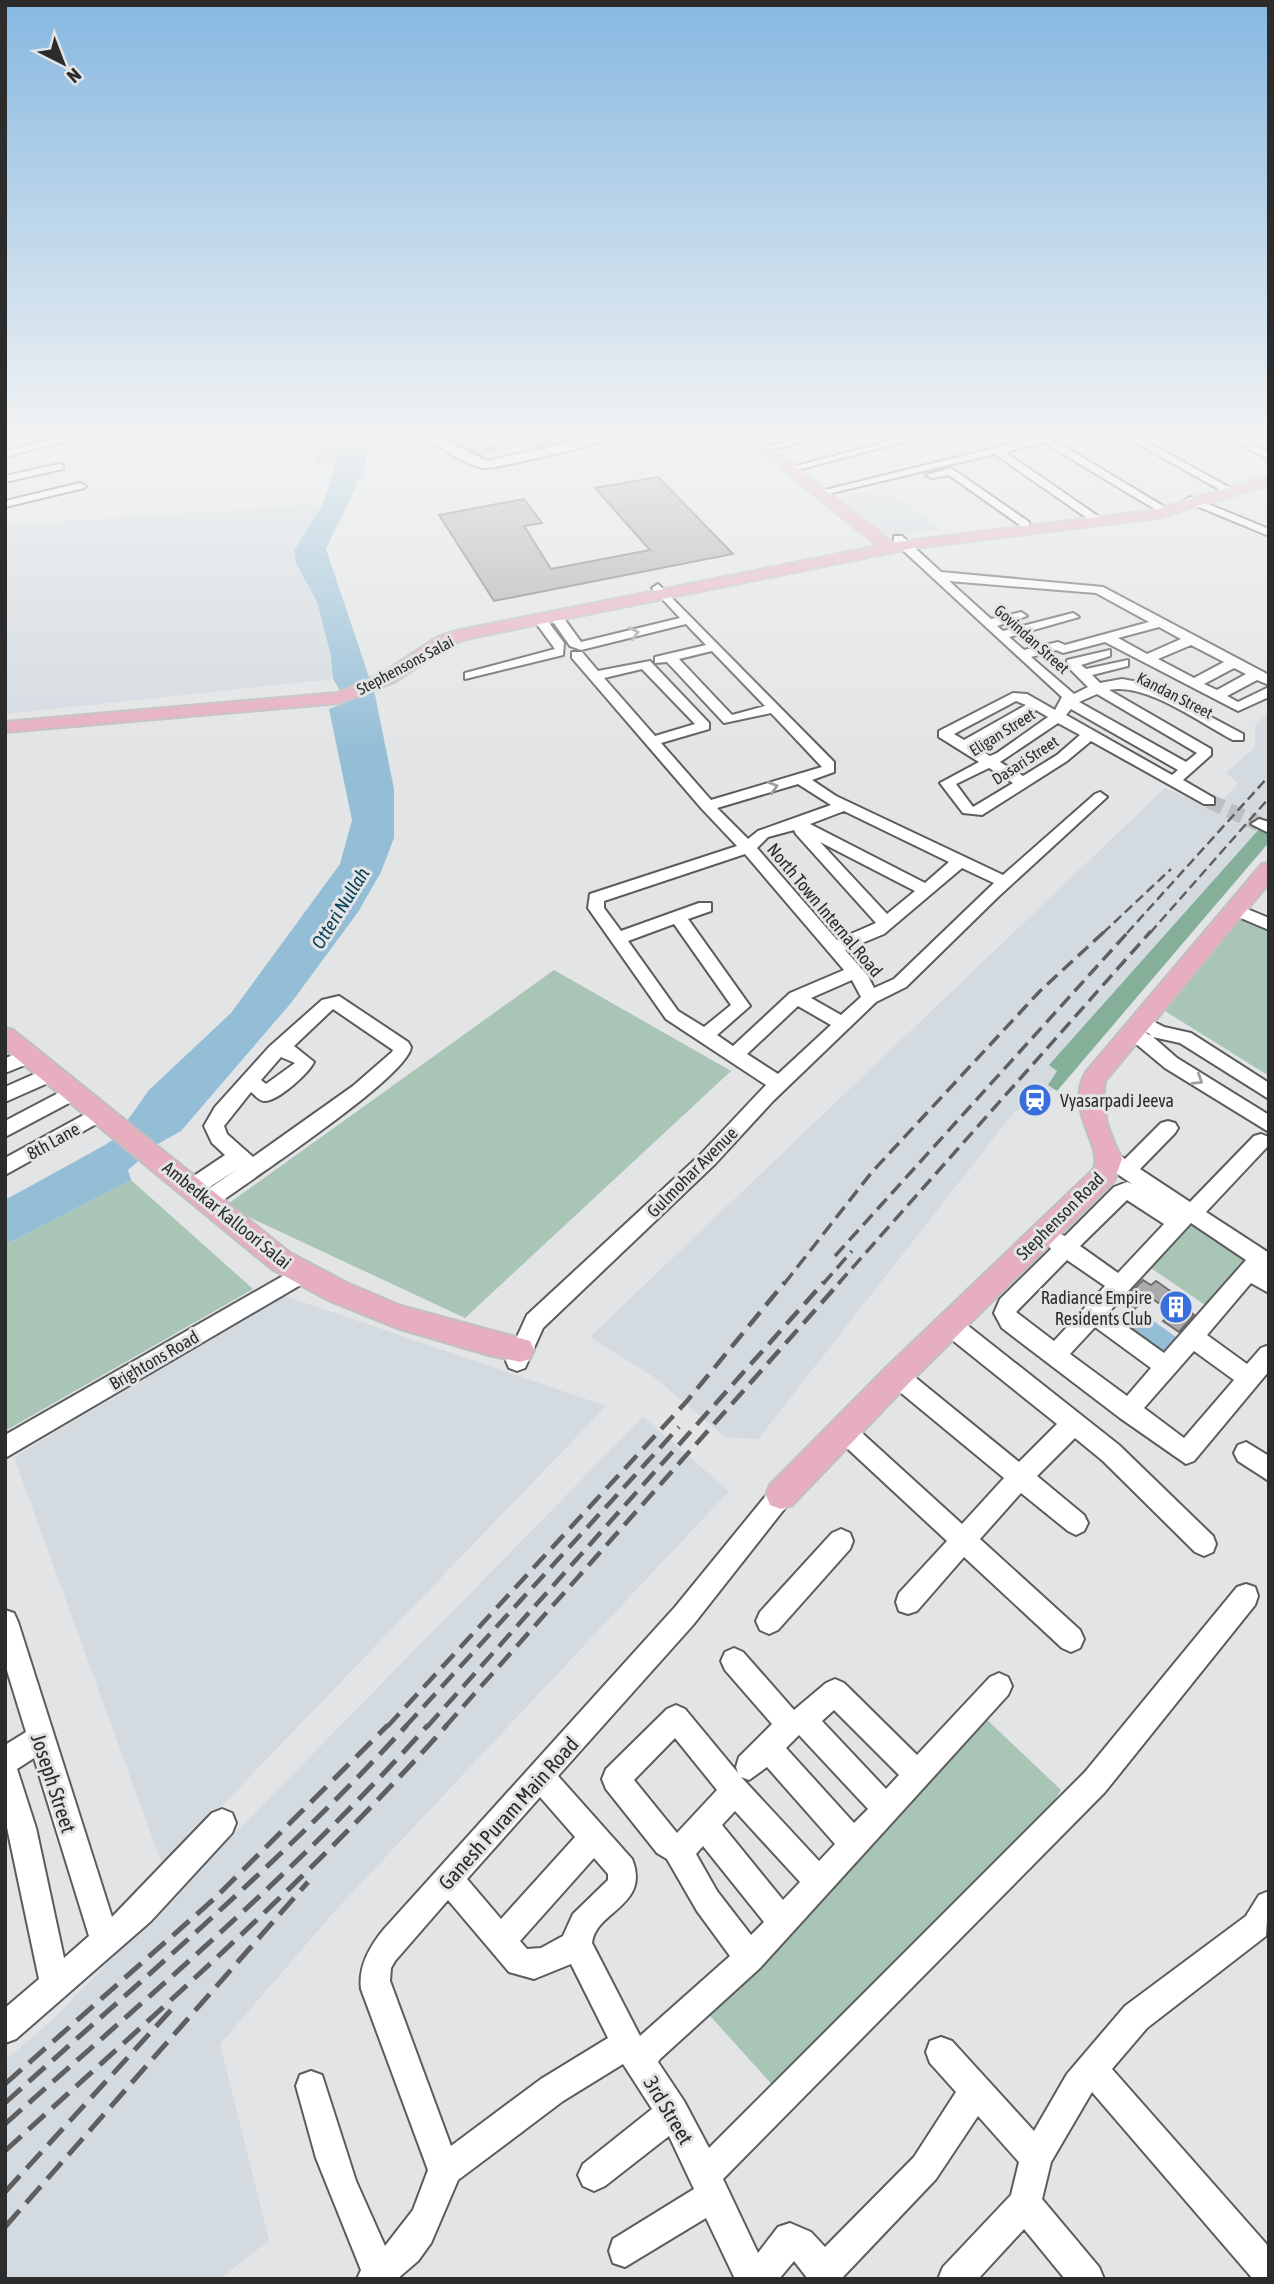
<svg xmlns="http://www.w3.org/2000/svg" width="1274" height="2284" viewBox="0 0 1274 2284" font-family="'Asap Condensed',sans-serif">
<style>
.built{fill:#d3dae0}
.green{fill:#a8c5b6}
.forest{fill:#85af99}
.water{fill:#94bed6}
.building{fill:#abaaaa;stroke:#706f6f;stroke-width:2}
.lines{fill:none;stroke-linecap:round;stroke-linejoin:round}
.minor-tunnel{stroke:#bebfc0;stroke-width:15;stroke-dasharray:15 7;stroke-linecap:butt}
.minor-casing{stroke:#5b5c5d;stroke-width:4}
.major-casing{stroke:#c0c0c0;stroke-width:4}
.minor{fill:#fff;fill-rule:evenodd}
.major{fill:#e6aebf;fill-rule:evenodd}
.rail-far3{stroke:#5f5f60;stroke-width:2.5;stroke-dasharray:10 5;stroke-linecap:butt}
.rail-far2{stroke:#5f5f60;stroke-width:3.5;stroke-dasharray:14 7;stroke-linecap:butt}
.rail-far1{stroke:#5f5f60;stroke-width:4.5;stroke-dasharray:18 9;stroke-linecap:butt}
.rail{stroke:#5f5f60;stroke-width:5;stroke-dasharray:22 10;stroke-linecap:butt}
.oneway{stroke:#a0a0a0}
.labels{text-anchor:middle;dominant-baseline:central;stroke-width:6;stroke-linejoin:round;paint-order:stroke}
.far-street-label{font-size:16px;fill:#2c2c2d;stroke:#e3e4e5}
.street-label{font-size:18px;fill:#2c2c2d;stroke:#e3e4e5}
.poi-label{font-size:18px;fill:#2c2c2d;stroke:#e3e4e5;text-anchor:start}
.water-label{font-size:19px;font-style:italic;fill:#074058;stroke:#e3e4e5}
.near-street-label{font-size:21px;fill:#2c2c2d;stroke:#e3e4e5}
</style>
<rect width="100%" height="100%" fill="#e3e4e5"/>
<!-- built -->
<g class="built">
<path d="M884,487L941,529L881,536L834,500Z"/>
<path d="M323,504L295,549V561L317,602L331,656L333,679L5,714V525Z"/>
<path d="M1269,712V844L1052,1091L1014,1112L758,1439L725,1437L654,1377L590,1337L1165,788L1214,810L1238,783L1226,773L1255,747V725Z"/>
<path d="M285,1296L606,1406L163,1867L14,1457Z"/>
<path d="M643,1417L729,1491L334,1912L220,2044L269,2240L220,2279H5V2060L50,2022Z"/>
</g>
<!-- green -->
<g class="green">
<path d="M324,432H344L336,463H315Z"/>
<path d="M1241,917L1269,930V1076L1165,1011Z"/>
<path d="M554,970L731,1071L465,1318L225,1206Z"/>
<path d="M131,1180L253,1289L5,1431V1245Z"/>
<path d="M1190,1222L1250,1261L1208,1307L1148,1266Z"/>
<path d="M982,1715L1061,1790L1042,1820L775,2088L704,2009Z"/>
</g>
<!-- forest -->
<path class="forest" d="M1269,818V842L1057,1091L1048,1085L1057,1071L1049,1065Z"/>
<!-- water -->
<g class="water">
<path d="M344,432H373L364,469L326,549L375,695L394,789V838L381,872L358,912L291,1003L181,1131L158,1144L128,1170L131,1180L5,1245V1200L105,1145L128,1129L127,1121L149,1090L231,1013L340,864L352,820L329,709L347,702L333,679L331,656L317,602L295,561V549L323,504Z"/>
<path d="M1141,1312L1176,1337L1164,1351L1129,1326Z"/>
</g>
<!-- building -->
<g class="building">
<path d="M531,432H577L539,447L517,437Z"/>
<path d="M464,433L480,440L497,448L480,455L448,439Z"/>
<path d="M658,477L733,554L494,601L439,515L524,499L542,523L524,526L551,569L650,550L595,488Z"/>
<path d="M1143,1280L1151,1285L1156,1281L1190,1305L1187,1309L1194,1315L1179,1332L1163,1321L1171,1312L1147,1295L1133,1311L1121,1302Z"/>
</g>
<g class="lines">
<!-- minor-tunnel -->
<path class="minor-tunnel" d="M1209,801L1259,824"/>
<defs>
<g id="minor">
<path d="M82,432H98L5,457V451Z"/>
<path d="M427,432H437L438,437L487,461L615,432L628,433C619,439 497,469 485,468C471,467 429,445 427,432Z"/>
<path d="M717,432H740L752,436L747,439Z"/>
<path d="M822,432H839L764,452L759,449Z"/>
<path d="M924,432H940L790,472L785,469Z"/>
<path d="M1028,432H1040L1168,509L1158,511L1043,442L1005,452L1102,519V523H1094L995,454L819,496L813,493L1035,438Z"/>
<path d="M1117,432H1129L1232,489L1222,491Z"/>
<path d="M1216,432H1229L1269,452V459Z"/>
<path d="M59,464L63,465V469L5,482V476Z"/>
<path d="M951,468L1029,522V526H1021L949,475L932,478L926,475Z"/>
<path d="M80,483L86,486L84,488L5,507V501Z"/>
<path d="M1191,497L1269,529V536L1187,502L1185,500Z"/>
<path d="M894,536H902L941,572L1103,587L1269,675V685L1257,680L1227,696L1238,702L1269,687V697L1238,711L1105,642L1063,653L1056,650L1031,657L1074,694L1088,687L1067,666V660L1110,650V656L1081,665L1086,669L1128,660V666L1092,675L1100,683L1122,679L1149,684L1243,734V740H1233C1200,723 1146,682 1109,690L1211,749V755L1183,780L1214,798V804H1204L1091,741L1067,761L982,815L963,813L940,783L979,762L939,737V731L1013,693L1027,694L1055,710L1062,697L894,542ZM949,581L1096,593L1149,622L1065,645L1058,642L1024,650L1009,637L1079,617L1073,613L1003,631L997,626L1027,616L1021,612L991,619ZM1159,627L1181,639L1147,654L1118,638ZM1191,645L1224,662L1194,678L1158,659ZM1234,668L1246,674L1217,690L1204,684ZM1097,694L1197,753L1186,762L1079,702ZM1016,701L1026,705L964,740L954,734ZM1071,709L1178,770L1172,775L1066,715ZM1036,710L1048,717L997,753L990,756L974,746ZM1058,723L1080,735L1057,755L1023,776L1000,762ZM989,768L1013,783L973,807L956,784Z"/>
<path d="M658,584L834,762V772L812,780L836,796L1003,875L1095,794L1100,792L1107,797L998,897L906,987L876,1002L773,1101L715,1164L543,1328L525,1368L517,1371L509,1368L506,1361L527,1315L701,1154L766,1085L666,1019L588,908L590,894L737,846L702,809L572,658V652H582L598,671L650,661L709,723V729L661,743L711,800L822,767L771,713L724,723L667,662L655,663V657L706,645L686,624L581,650L570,646L549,616L560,613L581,642L680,618L652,588ZM712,651L765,706L732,715L679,659ZM642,669L695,724L655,736L604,678ZM798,784L831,805L758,831L748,839L717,808ZM844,811L949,862L925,883L810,824ZM794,830L796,834L876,923L837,940L757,848L768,837ZM820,842L915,891L887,914ZM745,854L844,970L790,993L733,1046L717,1035L750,1006L688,919L711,911V903H699L621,931L604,908V901ZM962,868L994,883L894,979L874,988L868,976L845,950L884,934ZM674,924L731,1005L704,1027L678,1011L628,941ZM852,980L861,997L841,1015L811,998ZM798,1006L831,1025L778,1074L747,1054Z"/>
<path d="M534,616H544L564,643L563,655L465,679V673L555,649L533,619Z"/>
<path d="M1259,819L1269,822V833L1251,824Z"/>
<path d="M1235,904L1269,918V930L1229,913L1227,909Z"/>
<path d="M339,996L408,1042L411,1047C408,1077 247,1182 215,1206H201L198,1200L201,1194L239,1168L199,1194H185L182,1188L185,1182L225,1155L212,1143L204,1126L215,1107L269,1047L322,1000ZM333,1009L393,1050L392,1052L353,1086L253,1157L227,1134L224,1126L251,1092C255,1095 259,1101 265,1101C278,1101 309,1073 314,1062L294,1046ZM281,1057L295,1063L266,1084L261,1080Z"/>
<path d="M1143,1016L1164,1027L1191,1033L1269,1083V1099L1180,1043L1153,1037L1177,1058L1269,1115V1132L1165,1068L1123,1033L1126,1028L1132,1027L1152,1036L1134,1022Z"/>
<path d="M19,1053L25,1055L28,1060L25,1065L5,1073V1058Z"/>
<path d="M41,1071L50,1078L48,1083L5,1102V1087Z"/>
<path d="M64,1090L71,1092L73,1097L71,1102L5,1137V1121Z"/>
<path d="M100,1106L107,1108L109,1113L107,1118L5,1175V1158Z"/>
<path d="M1168,1121L1175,1123L1178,1128L1175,1133L1140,1169L1190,1202L1254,1136L1261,1134L1269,1137L1268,1146L1206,1212L1269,1253V1293L1251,1283L1207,1335L1247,1364L1261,1348L1269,1345V1371L1194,1461L1186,1464L1120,1418L1002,1328L994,1313L1000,1299L1051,1249L1045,1240L1048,1234L1055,1232L1065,1236L1114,1187L1127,1182L1132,1184L1103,1164L1100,1159L1103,1154L1110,1151L1125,1159L1161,1123ZM1127,1200L1164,1224L1118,1273L1080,1246ZM1191,1223L1246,1260L1164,1353L1108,1313ZM1067,1260L1105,1286L1054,1341L1016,1312ZM1095,1327L1151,1368L1127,1396L1070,1354ZM1194,1351L1234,1380L1184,1438L1144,1408Z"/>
<path d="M302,1265L309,1268L312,1274L309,1280L5,1458V1435Z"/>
<path d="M949,1315L957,1317L1119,1445L1213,1536L1216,1544L1213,1552L1204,1556L1195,1552L1103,1461L1075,1438L1037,1476L1084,1515L1088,1523L1084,1531L1076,1535L1068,1531L1021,1493L980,1539L1080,1630L1084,1639L1080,1648L1071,1652L1062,1648L964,1557L917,1611L908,1614L899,1611L896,1602L899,1593L947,1541L835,1437L832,1430L835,1423L843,1420L851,1423L962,1524L1004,1478L889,1383L886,1376L889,1369L897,1366L905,1369L1019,1462L1057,1424L941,1331L938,1324L941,1317Z"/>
<path d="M1246,1442L1269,1456V1481L1238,1461L1234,1453L1238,1445Z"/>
<path d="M781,1484L789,1487L793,1495L789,1503L693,1625L558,1776L632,1859C651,1906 595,1911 592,1943L640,2036L730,1956L697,1911L667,1859L657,1853L606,1789L602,1779L606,1769L667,1709L676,1705L685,1709L738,1773L736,1767L739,1757L772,1724L725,1670L721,1661L725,1652L734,1648L743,1652L794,1710L826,1683L835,1679L844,1683L917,1755L990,1677L999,1673L1008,1677L1012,1686L1008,1695L760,1968L660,2059L658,2062L684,2101L709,2148L1085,1772L1237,1587L1246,1584L1255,1587L1258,1596L1255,1605L1105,1792L723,2179L758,2253L778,2227L790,2223L811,2232L825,2247L914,2157L956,2092L930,2063L926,2052L930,2041L941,2037L952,2041L1034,2131L1067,2074L1125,2006L1246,1916L1259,1895L1269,1891L1266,1936L1147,2028L1112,2069L1269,2247V2279H1253L1092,2092L1051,2162L1042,2199L1099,2267L1104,2279H1065L1024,2229L978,2279H938L943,2267L1011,2195L1019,2162L978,2116L936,2179L841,2279H808L794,2261L779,2279H735L706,2218L625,2267L613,2263L609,2251L613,2239L694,2189L669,2136L605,2186L594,2191L583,2186L578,2175L583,2164L652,2109L623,2064L563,2101L458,2180L431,2243L418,2261L397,2279H357L361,2270L316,2158L296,2086L300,2075L311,2071L322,2075L356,2181L385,2246L413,2210L428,2170L361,1989C358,1966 370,1946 384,1929L675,1607L773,1487ZM834,1710L899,1775L886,1789L822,1721ZM799,1735L868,1809L854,1823L786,1748ZM675,1738L717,1790L677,1833L634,1780ZM767,1767L835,1844L819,1861L741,1777L749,1780ZM540,1797L575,1837L501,1919L467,1879ZM735,1811L800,1882L783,1900L722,1825ZM703,1846L764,1922L751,1935L717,1891L696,1854ZM594,1858L608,1874V1880L573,1914L563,1936L541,1948L527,1949L520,1941ZM448,1900L509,1972L534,1979L571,1964L608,2038L541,2079L451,2146L390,1981L391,1968L395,1961Z"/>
<path d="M841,1529L850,1533L853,1541L850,1549L778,1630L769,1634L760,1630L756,1621L760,1612L832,1533Z"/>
<path d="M5,1610L14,1613L18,1622L112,1917L212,1813L222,1809L232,1813L236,1823L232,1833L151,1921L16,2039L5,2043V2008L39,1979L5,1818V1745L26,1732L5,1664ZM34,1758L89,1936L64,1958L36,1828L17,1769Z"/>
</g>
<g id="major">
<path d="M736,432H750L893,543L1155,510L1269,476V485L1157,518L913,548L466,639L448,646L394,682L340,703L5,732V722L337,693L382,674L436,638L456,631L878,546Z"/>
<path d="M1269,863V883L1105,1081C1100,1110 1109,1134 1122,1159L1114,1181L907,1385L792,1505L781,1509L770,1505L766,1495L770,1485L887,1367L1094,1169C1103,1143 1064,1111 1086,1072L1262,864Z"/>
<path d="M5,1028L13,1030L290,1253L347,1283L401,1306L530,1341L534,1350L530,1359L520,1362L489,1355L397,1328L328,1300L272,1269L5,1049Z"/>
</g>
</defs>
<!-- minor casing -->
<use href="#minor" class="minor-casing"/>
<!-- major casing -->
<use href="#major" class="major-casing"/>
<!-- minor -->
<use href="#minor" class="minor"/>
<!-- major -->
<use href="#major" class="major"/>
<!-- rail-far3 -->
<g class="rail-far3">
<path d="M1103,933L1171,869"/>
<path d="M1127,933L1269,776"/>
<path d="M1150,933L1269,798"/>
</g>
<!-- rail-far2 -->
<g class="rail-far2">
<path d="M835,1256L1129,931"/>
<path d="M784,1284L872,1172L1040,991L1105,931"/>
<path d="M823,1284L852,1251"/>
<path d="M838,1284L1151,931"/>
</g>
<!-- rail-far1 -->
<g class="rail-far1">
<path d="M387,1727L687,1401L785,1282"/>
<path d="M405,1727L679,1427"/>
<path d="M427,1727L824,1282"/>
<path d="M445,1727L840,1282"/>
</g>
<!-- rail -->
<g class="rail">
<path d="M5,2084L214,1899L388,1725"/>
<path d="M5,2103C141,1980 283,1861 407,1725"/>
<path d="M5,2124C150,1995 299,1870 428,1725"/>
<path d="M5,2151C156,2013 311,1878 447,1725"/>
<path d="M5,2192L172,2009"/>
<path d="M5,2227L308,1882"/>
</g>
</g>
<!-- one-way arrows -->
<defs><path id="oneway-chevron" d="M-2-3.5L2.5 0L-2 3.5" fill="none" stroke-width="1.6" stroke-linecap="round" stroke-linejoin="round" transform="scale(1.75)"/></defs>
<g class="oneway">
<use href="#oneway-chevron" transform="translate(634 633) rotate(-14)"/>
<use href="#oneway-chevron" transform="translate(773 787) rotate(-16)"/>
<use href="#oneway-chevron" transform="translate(1198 1080) rotate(32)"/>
</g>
<!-- sky -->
<linearGradient id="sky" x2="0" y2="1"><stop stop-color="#86b8e1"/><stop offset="0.58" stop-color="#f2f3f3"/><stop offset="1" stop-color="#f2f3f3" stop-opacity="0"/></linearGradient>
<rect width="1274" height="751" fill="url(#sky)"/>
<!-- icons -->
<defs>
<symbol id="station-disc" viewBox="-11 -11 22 22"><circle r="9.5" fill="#396edd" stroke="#e3e4e5"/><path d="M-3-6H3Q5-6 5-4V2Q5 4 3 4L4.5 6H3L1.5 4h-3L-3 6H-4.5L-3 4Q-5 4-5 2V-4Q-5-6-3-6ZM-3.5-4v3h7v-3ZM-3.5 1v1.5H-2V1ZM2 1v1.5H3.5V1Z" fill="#fff"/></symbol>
<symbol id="building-disc" viewBox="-11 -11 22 22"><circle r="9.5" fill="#396edd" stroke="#e3e4e5"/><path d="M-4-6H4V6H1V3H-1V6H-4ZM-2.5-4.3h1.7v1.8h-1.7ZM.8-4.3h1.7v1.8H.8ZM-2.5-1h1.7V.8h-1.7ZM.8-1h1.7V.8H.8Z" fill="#fff"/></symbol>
</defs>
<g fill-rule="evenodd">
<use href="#station-disc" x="1016" y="1081" width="38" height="38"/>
<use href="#building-disc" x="1157" y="1288" width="38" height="38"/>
</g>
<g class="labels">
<!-- far-street labels -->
<g class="far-street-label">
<text transform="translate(1032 639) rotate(42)">Govindan Street</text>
<text transform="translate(405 665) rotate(-28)">Stephensons Salai</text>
<text transform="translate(1175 695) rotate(27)">Kandan Street</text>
<text transform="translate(1002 732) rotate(-32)">Eligan Street</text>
<text transform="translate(1025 760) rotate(-33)">Dasari Street</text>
</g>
<!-- street labels -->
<g class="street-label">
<text transform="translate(825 910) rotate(50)">North Town Internal Road</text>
<text transform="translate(53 1141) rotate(-29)">8th Lane</text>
<text transform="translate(692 1172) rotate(-45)">Gulmohar Avenue</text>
<text transform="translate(227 1215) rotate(39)">Ambedkar Kalloori Salai</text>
<text transform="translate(1060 1216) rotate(-45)">Stephenson Road</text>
<text transform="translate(154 1360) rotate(-30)">Brightons Road</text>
</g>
<!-- poi labels -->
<g class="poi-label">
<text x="1060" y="1100">Vyasarpadi Jeeva</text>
<text x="1152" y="1297" text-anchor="end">Radiance Empire<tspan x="1152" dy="21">Residents Club</tspan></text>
</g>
<!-- water labels -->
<g class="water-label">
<text transform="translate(340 908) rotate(-58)">Otteri Nullah</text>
</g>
<!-- near-street labels -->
<g class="near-street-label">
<text transform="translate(54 1783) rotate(72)">Joseph Street</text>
<text transform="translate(508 1813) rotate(-48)">Ganesh Puram Main Road</text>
<text transform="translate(669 2110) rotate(59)">3rd Street</text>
</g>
</g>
<!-- border -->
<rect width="1274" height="2284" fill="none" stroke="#2c2c2d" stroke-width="14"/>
<!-- north arrow -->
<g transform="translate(63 63) rotate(138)" stroke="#e3e4e5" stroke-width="5" paint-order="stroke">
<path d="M0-5L12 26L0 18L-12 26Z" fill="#2c2c2d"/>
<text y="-10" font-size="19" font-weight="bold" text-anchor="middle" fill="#2c2c2d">N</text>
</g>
</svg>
